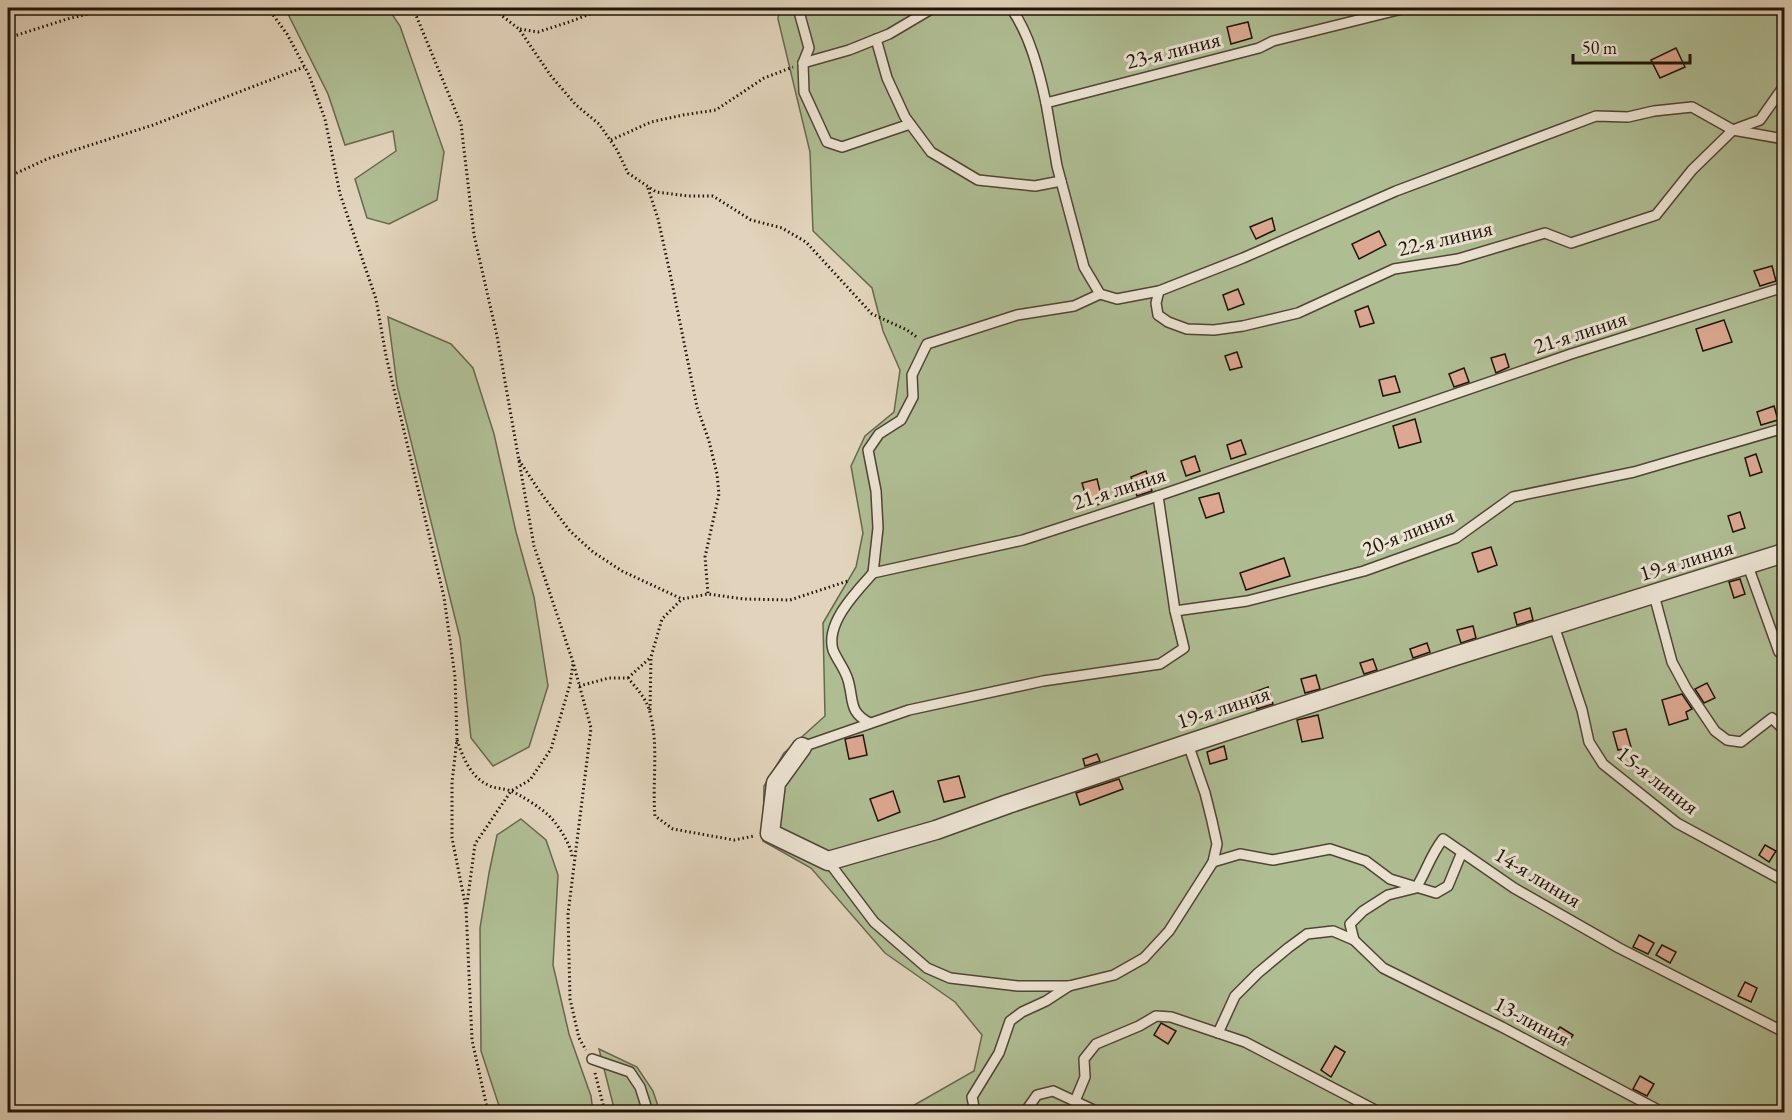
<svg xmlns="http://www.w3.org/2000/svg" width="1792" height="1120" viewBox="0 0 1792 1120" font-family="'EB Garamond',serif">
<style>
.green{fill:#afbd93;stroke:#67684e;stroke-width:1.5}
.building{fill:#dda892;stroke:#1f1408;stroke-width:1.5}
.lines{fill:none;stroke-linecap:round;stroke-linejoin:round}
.lane-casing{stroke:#504435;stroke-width:12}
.street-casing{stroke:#504435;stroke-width:21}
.path{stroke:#1f1408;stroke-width:3;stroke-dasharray:1.5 3;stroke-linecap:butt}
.lane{stroke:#ece3d3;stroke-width:9}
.street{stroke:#ece3d3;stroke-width:18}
.labels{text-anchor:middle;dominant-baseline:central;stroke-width:6;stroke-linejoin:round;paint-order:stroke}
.street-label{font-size:22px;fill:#1f1408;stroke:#ece3d3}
</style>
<rect width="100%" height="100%" fill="#e2d4bc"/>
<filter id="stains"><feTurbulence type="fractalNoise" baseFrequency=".00333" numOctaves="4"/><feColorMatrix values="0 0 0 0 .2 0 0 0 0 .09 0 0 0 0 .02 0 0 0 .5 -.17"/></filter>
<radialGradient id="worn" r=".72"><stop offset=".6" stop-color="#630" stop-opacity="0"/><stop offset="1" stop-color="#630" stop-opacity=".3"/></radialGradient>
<!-- green -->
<g class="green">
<path d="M285,8H388L400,26L444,152L437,200L389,224L367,218L355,179L396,151L393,131L345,145L328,94Z"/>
<path d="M779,8H1784V1112H902L974,1071L982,1035L955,1002L885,953L811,868L763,841L764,786L784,753L825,716L823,623L856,567L863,533L851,466L865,436L894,412L900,370L883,331L872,288L813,231L810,152L778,19Z"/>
<path d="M388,317L451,344L473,368L494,434L516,532L534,597L548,686L529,747L493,766L471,738L460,638L397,385Z"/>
<path d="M521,819L546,840L558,875L553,965L569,1034L591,1096L593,1112H501L481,1051L480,928L489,873L497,835Z"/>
<path d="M599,1049L637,1067L653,1091L660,1112H615Z"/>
</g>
<!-- building -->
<g class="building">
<path d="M1248,22L1252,38L1231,44L1227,27Z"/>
<path d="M1676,48L1685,67L1660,78L1651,60Z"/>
<path d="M1272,218L1275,230L1256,239L1250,227Z"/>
<path d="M1379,231L1386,245L1359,259L1352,244Z"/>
<path d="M1772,266L1776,281L1760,286L1754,271Z"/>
<path d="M1238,289L1244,304L1228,310L1223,295Z"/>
<path d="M1368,306L1374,323L1360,327L1355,311Z"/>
<path d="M1724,320L1732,342L1703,351L1696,329Z"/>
<path d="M1237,352L1242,367L1230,370L1225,356Z"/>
<path d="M1505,354L1509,367L1496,373L1491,358Z"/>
<path d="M1464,368L1469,382L1454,387L1449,374Z"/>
<path d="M1395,376L1400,392L1383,396L1379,380Z"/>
<path d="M1774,406L1778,420L1761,425L1757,412Z"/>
<path d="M1415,419L1421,442L1399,448L1393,426Z"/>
<path d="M1241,440L1246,454L1231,459L1227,445Z"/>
<path d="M1756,454L1762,472L1750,476L1745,458Z"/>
<path d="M1195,456L1200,471L1186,476L1181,461Z"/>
<path d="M1146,471L1152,491L1137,496L1131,477Z"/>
<path d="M1097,479L1103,503L1089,507L1082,483Z"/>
<path d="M1219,493L1224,512L1206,518L1199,498Z"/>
<path d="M1740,512L1745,528L1733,532L1728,516Z"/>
<path d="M1491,547L1497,565L1478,572L1472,553Z"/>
<path d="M1284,558L1290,576L1246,590L1240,573Z"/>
<path d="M1740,579L1745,594L1734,598L1729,582Z"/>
<path d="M1530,608L1533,620L1517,625L1514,613Z"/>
<path d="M1473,626L1476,638L1461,643L1457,630Z"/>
<path d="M1427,643L1430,652L1413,658L1410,649Z"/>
<path d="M1373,659L1377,670L1364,674L1360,663Z"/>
<path d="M1316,675L1320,689L1305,693L1301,679Z"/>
<path d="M1707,683L1715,698L1704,703L1695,689Z"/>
<path d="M1268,687L1273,704L1257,709L1252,693Z"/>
<path d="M1682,694L1692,709L1686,712L1688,719L1669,725L1662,700Z"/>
<path d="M1318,715L1323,738L1302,742L1297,720Z"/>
<path d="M1626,729L1631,747L1618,750L1613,732Z"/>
<path d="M863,735L867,755L849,759L845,739Z"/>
<path d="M1224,746L1227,759L1210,764L1207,752Z"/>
<path d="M1097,754L1100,761L1085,766L1083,759Z"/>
<path d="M959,776L965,797L944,802L938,781Z"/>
<path d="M1119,779L1123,789L1080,805L1076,793Z"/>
<path d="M893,791L900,812L878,821L870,799Z"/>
<path d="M1765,845L1776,851L1769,862L1759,855Z"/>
<path d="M1639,935L1654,943L1648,954L1633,947Z"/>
<path d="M1662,945L1676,952L1670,963L1656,955Z"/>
<path d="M1745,982L1757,988L1751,1002L1738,996Z"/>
<path d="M1161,1023L1176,1031L1168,1044L1154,1035Z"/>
<path d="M1560,1027L1573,1035L1565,1047L1551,1038Z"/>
<path d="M1335,1046L1345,1052L1331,1077L1321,1070Z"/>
<path d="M1640,1076L1654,1084L1647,1096L1633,1089Z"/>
</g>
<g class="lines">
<defs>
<g id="lane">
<path d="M798,8L809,48L803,63L804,92L827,142L842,147L910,124"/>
<path d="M1011,8C1030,35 1039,71 1046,103L1259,48L1273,41L1406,8"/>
<path d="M876,39L887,78L905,117L931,152L978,180L1035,186L1061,181"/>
<path d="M803,63L849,50L889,34L933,8"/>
<path d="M1046,103L1057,166L1084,267L1100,294L1117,299L1159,291L1243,258L1396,191L1596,116L1628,117L1654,111L1692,107L1733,130L1784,139"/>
<path d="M1159,291L1156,303L1158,315L1168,322L1187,329L1214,330L1243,326L1298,313L1394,269L1458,259L1545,233L1571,243L1656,215L1692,170L1733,130L1760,120L1784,86"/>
<path d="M1100,294L1074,306L1017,315L927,344L912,375L913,397L901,420L879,434L868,450L876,491L878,528L873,573L1023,540L1158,496L1571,354L1784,287"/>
<path d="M1748,566L1779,652L1784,648"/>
<path d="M1654,595L1672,662L1686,688L1715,731L1727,740L1741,742L1772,718L1784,730"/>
<path d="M1175,611L1247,601L1364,571L1456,538L1513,497L1634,472L1784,428"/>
<path d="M1554,626L1582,710L1589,742L1603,764L1677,823L1784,881"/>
<path d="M870,723C848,712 854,700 848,680C845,669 837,660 833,650C825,623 857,591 873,573"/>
<path d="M1188,744L1205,793L1212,821L1217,844L1213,862L1240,854L1273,860L1330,849L1366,861L1390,879L1436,893L1448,886L1462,852"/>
<path d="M802,747L909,710L1043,681L1160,664L1184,648L1175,611L1158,496"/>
<path d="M828,861L874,922L927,968L950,978L1018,986H1069L1114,975L1144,958L1169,931L1213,862"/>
<path d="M1218,1033L1235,996L1258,973L1288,948L1307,934L1333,931L1354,940"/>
<path d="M592,1059L630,1072L640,1087L648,1112"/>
<path d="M1075,1101L1085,1077L1084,1059L1096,1044L1139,1026L1156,1016L1171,1017L1245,1042L1379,1112"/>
<path d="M975,1112L972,1097L999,1053L1010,1021L1022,1012L1046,1001L1069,986"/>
<path d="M1025,1112L1037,1095L1053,1091L1098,1112"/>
<path d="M1662,1112L1502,1027L1383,968L1354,940L1350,924L1363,911L1388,895L1416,888C1427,870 1430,856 1443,839L1514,888L1619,948L1784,1032"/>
</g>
<path id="street" d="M802,747L776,783L770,833L828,861L936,830L1008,804L1193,742L1452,657L1784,553"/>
</defs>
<!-- lane casing -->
<use href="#lane" class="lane-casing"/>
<!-- street casing -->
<use href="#street" class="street-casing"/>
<!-- path -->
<g class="path">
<path d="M268,8L287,34L309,75L325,119L340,194L376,299L386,356L444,597L455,677L457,739L452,782V838L466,908L472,1040L488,1112"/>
<path d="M413,8L461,124L474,235L497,336L534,546L573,662L591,728L568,914L570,999L579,1038L586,1050"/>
<path d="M492,8L519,29L551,76L576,105L599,124L617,150L628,173L656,192L688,196H713L751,220L782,228L806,242L872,314L907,330L918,338"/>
<path d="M520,29L538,32L569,22L606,8"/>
<path d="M8,38L67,19L114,8"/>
<path d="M611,140L651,122L683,115L716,110L764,78L793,67"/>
<path d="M8,177L47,159L153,125L304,67"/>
<path d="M648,188L658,219L670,273L697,407L709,441L717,474L719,494L705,557L708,594"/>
<path d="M519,460L540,492L570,531L593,552L622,571L682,599L708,594L744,599L790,600L848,581"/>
<path d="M628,678L651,657"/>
<path d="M579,686L609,678H628C637,689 647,699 650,713C659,745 652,784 655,816L673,829L734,840L754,836"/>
<path d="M650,710L651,657L662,619L682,599"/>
<path d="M457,740C463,758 471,777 488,785C495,789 504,788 511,791C519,794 541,808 547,814C556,821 572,846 572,857"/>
<path d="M467,904L475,844L511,791L530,780L551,749L570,684L573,664"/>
<path d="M595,1073L605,1112"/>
</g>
<!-- lane -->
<use href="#lane" class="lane"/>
<!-- street -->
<use href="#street" class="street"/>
</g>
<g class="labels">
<!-- street labels -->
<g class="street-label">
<text transform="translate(1173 50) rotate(-14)">23-я линия</text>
<text transform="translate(1445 238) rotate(-13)">22-я линия</text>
<text transform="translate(1580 332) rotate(-18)">21-я линия</text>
<text transform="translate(1119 488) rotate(-18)">21-я линия</text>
<text transform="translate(1408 532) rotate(-22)">20-я линия</text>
<text transform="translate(1686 560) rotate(-17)">19-я линия</text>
<text transform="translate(1223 707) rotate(-18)">19-я линия</text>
<text transform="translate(1658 780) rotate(38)">15-я линия</text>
<text transform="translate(1538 877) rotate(31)">14-я линия</text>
<text transform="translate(1532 1021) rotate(28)">13-линия</text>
</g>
</g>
<!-- margin -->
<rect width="1792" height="1120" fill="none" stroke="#e2d4bc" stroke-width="30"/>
<rect x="9" y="9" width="1774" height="1102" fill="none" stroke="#1f1408" stroke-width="3"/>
<rect x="15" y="15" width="1762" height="1090" fill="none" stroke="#1f1408" stroke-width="1.5"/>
<!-- scale -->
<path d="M1573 54v9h117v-9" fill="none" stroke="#1f1408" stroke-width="3"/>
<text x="1582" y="54" font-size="18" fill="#1f1408" stroke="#ece3d3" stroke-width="4.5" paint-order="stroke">50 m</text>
<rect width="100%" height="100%" filter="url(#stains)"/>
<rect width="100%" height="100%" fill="url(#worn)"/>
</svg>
